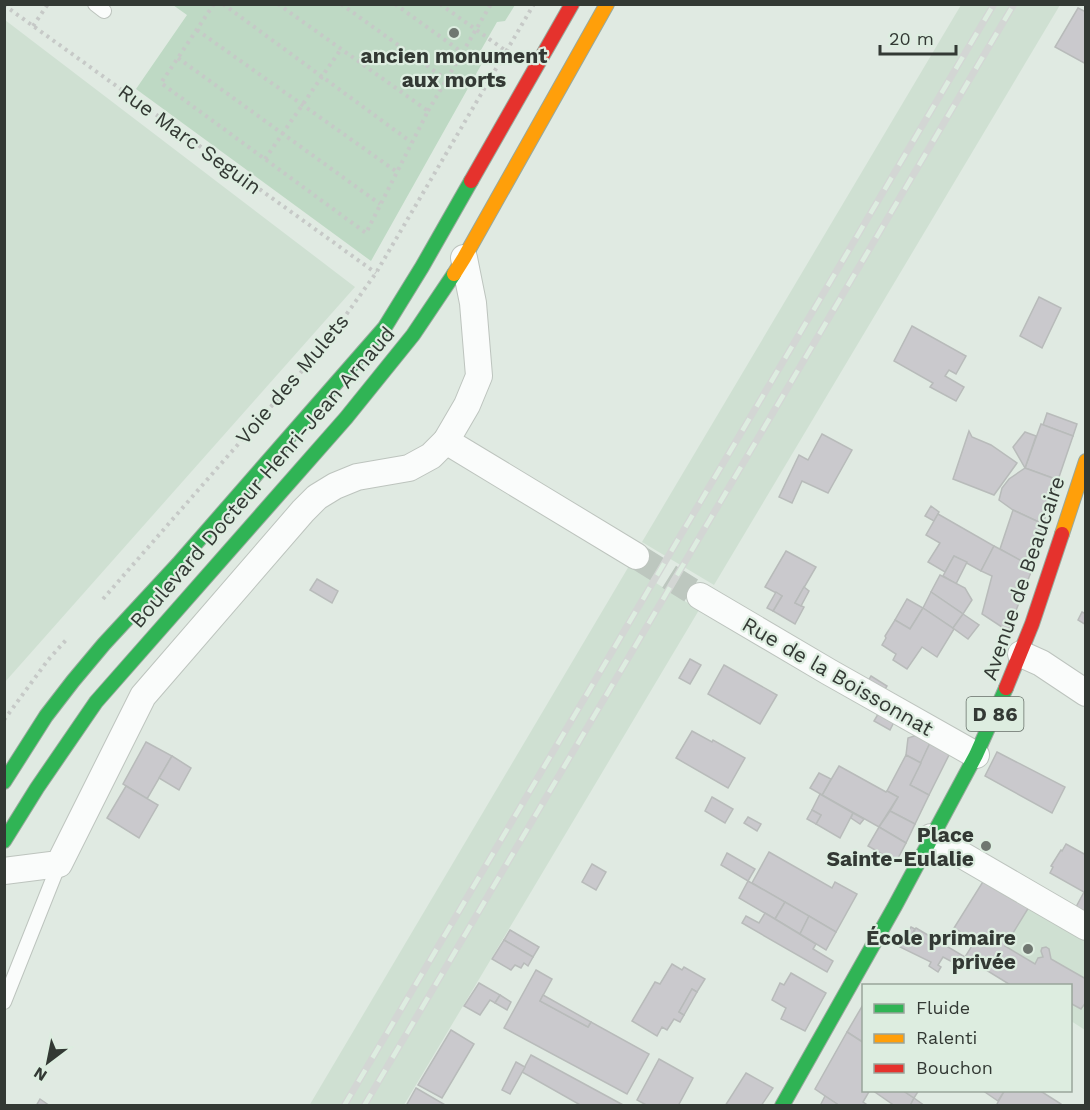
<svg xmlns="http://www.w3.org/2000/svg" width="1090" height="1110" viewBox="0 0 1090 1110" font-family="'Work Sans',sans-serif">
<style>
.built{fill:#cfe0d2}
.green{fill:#bed9c4}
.building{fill:#cac9cd;stroke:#b8bbba;stroke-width:1.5}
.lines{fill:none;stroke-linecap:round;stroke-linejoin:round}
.street-tunnel{stroke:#bdc7bf;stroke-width:26;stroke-dasharray:26 13;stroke-linecap:butt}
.lane-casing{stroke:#bdc4be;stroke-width:16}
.street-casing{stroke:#bdc4be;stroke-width:28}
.fast-casing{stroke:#98a89c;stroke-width:16}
.slow-casing{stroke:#98a89c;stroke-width:16}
.jam-casing{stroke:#98a89c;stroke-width:16}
.path{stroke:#c6c9c7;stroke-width:4;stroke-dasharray:3 4.5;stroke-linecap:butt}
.lane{stroke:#fafcfb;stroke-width:14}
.street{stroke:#fafcfb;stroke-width:26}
.fast{stroke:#30b455;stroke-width:14}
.slow{stroke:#ff9f0a;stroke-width:14}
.jam{stroke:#e5322d;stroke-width:14}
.rail-casing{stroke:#d3d6d4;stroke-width:7}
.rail{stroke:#ddede0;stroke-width:4.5;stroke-dasharray:14;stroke-linecap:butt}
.poi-dot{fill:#707771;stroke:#ddede0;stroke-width:2}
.labels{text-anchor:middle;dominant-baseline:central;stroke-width:4.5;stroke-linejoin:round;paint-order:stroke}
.shield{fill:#ddede0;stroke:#666f68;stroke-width:1.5}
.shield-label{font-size:20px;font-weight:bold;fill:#333934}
.poi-label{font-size:21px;font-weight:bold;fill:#333934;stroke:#ddede0;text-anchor:end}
.street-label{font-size:21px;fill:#333934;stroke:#ddede0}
</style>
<rect width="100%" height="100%" fill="#e0eae2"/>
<!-- built -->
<g class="built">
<path d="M961,5H1060L714,585L642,542Z"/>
<path d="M5,20L355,287L5,682Z"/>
<path d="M629,566L699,610L404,1105L309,1106Z"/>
<path d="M984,880L1085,934V1030L1071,1021L1070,986L1012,985L965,957L975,941L954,928Z"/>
</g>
<!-- green -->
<path class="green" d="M173,5H515L505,21L497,22L481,50L485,58L371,261L136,89L187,15Z"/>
<!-- building -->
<g class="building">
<path d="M1078,8L1086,12V64L1055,47Z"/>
<path d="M1039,297L1061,308L1042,348L1020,336Z"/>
<path d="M912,326L966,356L956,374L949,370L945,376L964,387L956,401L930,387L933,383L894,361Z"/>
<path d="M1047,413L1077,424L1073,436L1043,425Z"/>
<path d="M1041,424L1073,436L1058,480L1025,468Z"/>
<path d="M969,431L972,437L991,445L1017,463L994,495L953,479Z"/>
<path d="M1025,432L1036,436L1025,468L1013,447Z"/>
<path d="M822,434L852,450L828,493L802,481L792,503L779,497L799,455L808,460Z"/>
<path d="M1025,468L1058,480L1043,524L1013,510L999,500L1002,488L1009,479Z"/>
<path d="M931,506L939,512L934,521L925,516Z"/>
<path d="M1013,510L1043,524L1029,566L1000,549Z"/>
<path d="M938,514L994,546L981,571L954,556L945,572L928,562L940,543L926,535Z"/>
<path d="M994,546L1033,567L1008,631L982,614L992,576L981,571Z"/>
<path d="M786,551L816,567L795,603L804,607L795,624L773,611L782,596L765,587Z"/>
<path d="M954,556L967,562L956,584L943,576Z"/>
<path d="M940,575L965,588L972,600L963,614L931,592Z"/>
<path d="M317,579L338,591L332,603L310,590Z"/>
<path d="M804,587L809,591L801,606L795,603Z"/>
<path d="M776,592L782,596L773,611L767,608Z"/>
<path d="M931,592L963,614L953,628L923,608Z"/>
<path d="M907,599L923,608L910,629L895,620Z"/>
<path d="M923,608L954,629L937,657L922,647L907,669L893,660L896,654L882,645L886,638L885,636L895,620L910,629Z"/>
<path d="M1082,612L1086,614V625L1078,620Z"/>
<path d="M963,614L979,625L968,639L953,628Z"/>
<path d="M690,659L701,665L690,684L679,678Z"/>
<path d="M724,665L777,695L760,724L708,694Z"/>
<path d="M871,676L887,686L881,696L865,686Z"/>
<path d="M881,709L896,718L890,730L874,721Z"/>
<path d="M692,731L712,742L713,740L745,758L728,788L676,758Z"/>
<path d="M917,735L930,743L921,763L906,755L908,738Z"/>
<path d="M146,742L172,756L147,799L123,784Z"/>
<path d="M930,743L950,753L929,795L910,785Z"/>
<path d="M997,752L1065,787L1052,813L985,776Z"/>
<path d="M906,755L921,763L910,785L929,795L915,824L890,811L898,797L887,791Z"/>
<path d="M172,756L191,768L179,790L159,778Z"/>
<path d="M839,766L886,792L887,791L898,797L879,827L822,795Z"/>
<path d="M819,773L831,779L822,795L810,788Z"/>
<path d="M126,786L158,805L139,838L107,818Z"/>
<path d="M820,794L853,813L840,838L816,824L821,815L812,810Z"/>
<path d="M712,797L733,809L725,823L705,811Z"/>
<path d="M812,810L821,815L816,824L807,819Z"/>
<path d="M890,811L915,824L906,843L879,827Z"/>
<path d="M853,813L864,819L860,824L851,818Z"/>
<path d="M748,817L761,824L757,831L744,823Z"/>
<path d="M879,827L906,843L896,862L868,846Z"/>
<path d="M1066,844L1086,855V914L1076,907L1084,892L1050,873L1053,867L1051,866L1061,850L1062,851Z"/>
<path d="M769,852L832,888L835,882L857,894L836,932L752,883Z"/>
<path d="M727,853L755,869L748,881L721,865Z"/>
<path d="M592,864L606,872L596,890L582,882Z"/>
<path d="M984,880L1029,907L1005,946L1035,964L1038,958L1043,957L1041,951L1042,948L1046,947L1049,949L1051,959L1086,979V1002L1081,1009L1070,1003V986H1012L965,957L975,941L954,928Z"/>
<path d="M748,881L785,902L775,919L739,898Z"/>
<path d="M785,902L809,916L800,934L775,919Z"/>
<path d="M765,913L816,944L813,949L833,961L827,972L742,923L746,916L759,923Z"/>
<path d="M809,916L836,932L826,950L800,934Z"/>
<path d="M911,927L915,929L908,941L905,940Z"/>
<path d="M916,928L965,957L960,966L943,957L938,965L941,967L938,972L929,966L931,962L900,947L905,940L908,941Z"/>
<path d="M510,930L539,947L533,957L504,940Z"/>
<path d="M504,940L533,957L528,966L524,963L521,968L515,965L511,970L492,959Z"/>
<path d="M672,964L682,970L684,967L705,979L697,992L692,989L679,1012L684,1015L680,1022L674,1019L667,1030L662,1027L657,1036L632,1021L655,982L660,984Z"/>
<path d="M536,970L552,979L540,1001L588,1027L591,1022L649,1054L627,1094L504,1028Z"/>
<path d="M791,973L826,993L805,1031L781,1019L786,1008L772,1000L780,983L784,985Z"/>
<path d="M479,983L500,995L495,1003L490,1000L480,1015L464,1006Z"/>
<path d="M692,989L697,992L684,1015L679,1012Z"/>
<path d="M500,995L511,1002L507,1010L495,1003Z"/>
<path d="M543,995L591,1022L588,1027L540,1001Z"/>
<path d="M864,1003V1043L847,1032Z"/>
<path d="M451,1030L474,1044L442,1098L418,1085Z"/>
<path d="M847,1032L864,1043V1090H870L863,1102L869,1106H840L815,1089Z"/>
<path d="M531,1055L625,1106H582L522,1072Z"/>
<path d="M659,1059L693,1078L678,1106H648L637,1100Z"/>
<path d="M516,1062L525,1067L510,1094L502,1090Z"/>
<path d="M746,1073L773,1088L761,1106H725Z"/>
<path d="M416,1088L447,1106H406Z"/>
<path d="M872,1090H902L914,1098L910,1106H895Z"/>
<path d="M902,1090H919L914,1098Z"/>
<path d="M982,1090H1005L998,1101Z"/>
<path d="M1005,1090H1039L1061,1104V1106H999L997,1104Z"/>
<path d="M825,1096L840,1106H820Z"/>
<path d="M914,1098L925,1106H910Z"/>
<path d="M40,1099L50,1106H36Z"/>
</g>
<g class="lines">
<!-- street-tunnel -->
<path class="street-tunnel" d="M636,556L700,596"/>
<defs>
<g id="lane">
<path d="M95,4L104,11"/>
<path d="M4,1002L59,864"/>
</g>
<g id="street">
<path d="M446,441L636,556"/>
<path d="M700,596L829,672L976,755"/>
<path d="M1021,654L1041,663L1086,693"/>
<path d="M931,837L1086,927"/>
<path d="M4,871L59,864L143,696L303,511L317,497L335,486L357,477L409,468L431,456L446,441L467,405L479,376L473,303L464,258"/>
</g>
<g id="fast">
<path d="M4,782L46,716L73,681L104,644L178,564L385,327L422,267L471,181"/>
<path d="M4,841L37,788L96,702L346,418L413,335L454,274"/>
<path d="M782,1106L895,906L976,755L1006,688"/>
</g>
<g id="slow">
<path d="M454,274L464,258L607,4"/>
<path d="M1062,534L1086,461"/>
</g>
<g id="jam">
<path d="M471,181L572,4"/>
<path d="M1006,688L1032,624L1062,534"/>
</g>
</defs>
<!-- lane casing -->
<use href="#lane" class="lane-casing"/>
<!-- street casing -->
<use href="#street" class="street-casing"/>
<!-- fast casing -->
<use href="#fast" class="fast-casing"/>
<!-- slow casing -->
<use href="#slow" class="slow-casing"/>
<!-- jam casing -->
<use href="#jam" class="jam-casing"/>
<!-- path -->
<g class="path">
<path d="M214,4L161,83L366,233L428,111L278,4"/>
<path d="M223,4L411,142"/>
<path d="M341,4L447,80"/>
<path d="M395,4L463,53"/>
<path d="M440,4L506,51"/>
<path d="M4,5L376,273"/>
<path d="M33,26L48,4"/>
<path d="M197,30L397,172"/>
<path d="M178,58L380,204"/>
<path d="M428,111L491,4"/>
<path d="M265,159L341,49"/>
<path d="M103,599L323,347L376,273L534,4"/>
<path d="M4,720L48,660L66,640"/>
</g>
<!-- lane -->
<use href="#lane" class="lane"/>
<!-- street -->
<use href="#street" class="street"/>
<!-- fast -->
<use href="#fast" class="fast"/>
<!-- slow -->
<use href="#slow" class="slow"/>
<!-- jam -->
<use href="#jam" class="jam"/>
<defs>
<g id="rail">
<path d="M344,1106L994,4"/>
<path d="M364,1106L1014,4"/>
</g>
</defs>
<!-- rail casing -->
<use href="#rail" class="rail-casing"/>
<!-- rail -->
<use href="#rail" class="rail"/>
</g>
<!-- markers -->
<g class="poi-dot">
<circle cx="454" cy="33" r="6"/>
<circle cx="986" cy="846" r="6"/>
<circle cx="1028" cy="949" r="6"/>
</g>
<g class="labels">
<!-- shield labels -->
<rect class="shield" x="966.5" y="697" width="57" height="34" rx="4.5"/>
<g class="shield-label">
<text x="995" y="714">D 86</text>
</g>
<!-- poi labels -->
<g class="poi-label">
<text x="454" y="55" text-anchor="middle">ancien monument<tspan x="454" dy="24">aux morts</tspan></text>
<text x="974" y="834">Place<tspan x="974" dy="24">Sainte-Eulalie</tspan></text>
<text x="1016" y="937">École primaire<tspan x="1016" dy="24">privée</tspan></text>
</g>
<!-- street labels -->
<g class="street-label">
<text transform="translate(190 139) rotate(36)">Rue Marc Seguin</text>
<text transform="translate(292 379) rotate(-50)">Voie des Mulets</text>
<text transform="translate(262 477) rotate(-49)">Boulevard Docteur Henri-Jean Arnaud</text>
<text transform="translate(1023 578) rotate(-71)">Avenue de Beaucaire</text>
<text transform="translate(838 676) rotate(30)">Rue de la Boissonnat</text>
</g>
</g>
<!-- border -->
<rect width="1090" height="1110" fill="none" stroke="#333934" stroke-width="12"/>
<!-- legend -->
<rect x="862" y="984" width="210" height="108" fill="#ddede0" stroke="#99a59b" stroke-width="1.5"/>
<rect x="874" y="1004" width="30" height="9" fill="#30b455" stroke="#99a59b" stroke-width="1.5"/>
<text x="916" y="1014" font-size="18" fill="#333934">Fluide</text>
<rect x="874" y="1034" width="30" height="9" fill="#ff9f0a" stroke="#99a59b" stroke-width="1.5"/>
<text x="916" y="1044" font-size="18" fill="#333934">Ralenti</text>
<rect x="874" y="1064" width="30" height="9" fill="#e5322d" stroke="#99a59b" stroke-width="1.5"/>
<text x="916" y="1074" font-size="18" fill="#333934">Bouchon</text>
<!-- north arrow -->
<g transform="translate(48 1062) rotate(212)" stroke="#ddede0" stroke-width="4.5" paint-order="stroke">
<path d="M0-4.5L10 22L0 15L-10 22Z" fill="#333934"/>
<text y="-9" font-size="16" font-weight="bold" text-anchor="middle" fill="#333934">N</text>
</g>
<!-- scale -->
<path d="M880 45v9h76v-9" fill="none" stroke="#333934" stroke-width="3"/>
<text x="889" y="45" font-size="18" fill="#333934" stroke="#ddede0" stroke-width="4.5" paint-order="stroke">20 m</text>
</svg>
